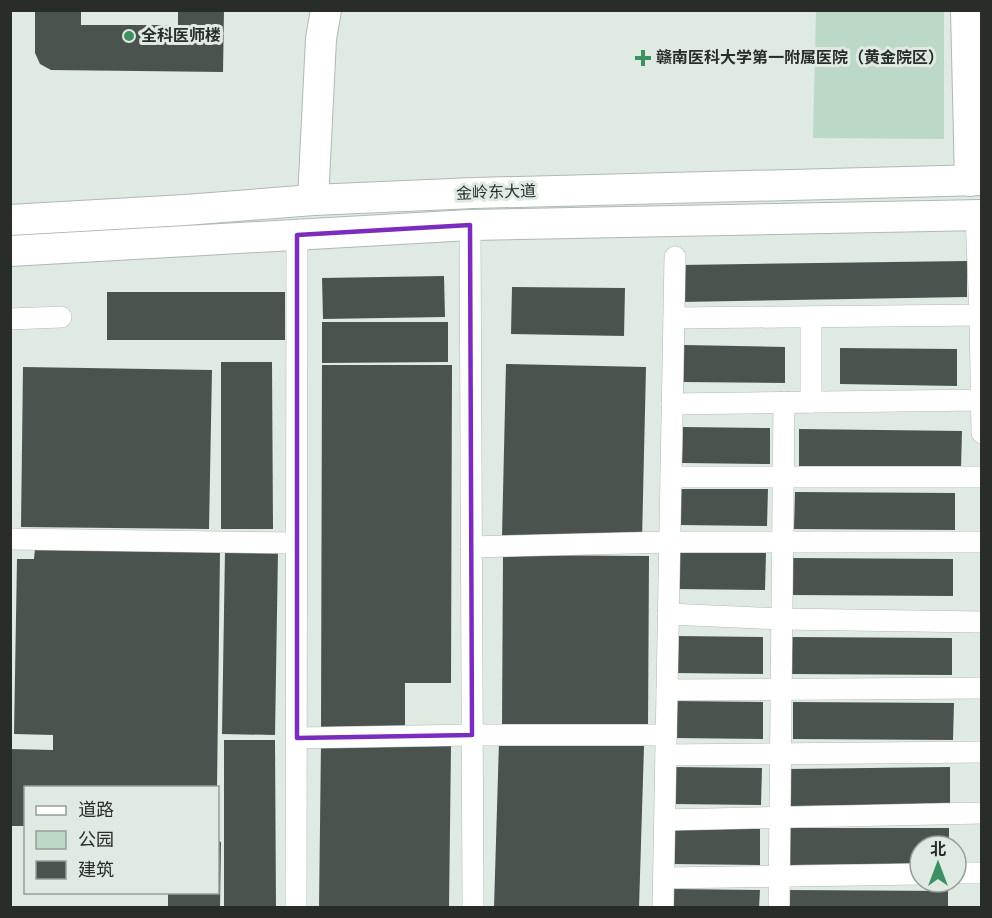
<svg xmlns="http://www.w3.org/2000/svg" width="992" height="918" viewBox="0 0 992 918" font-family="'Sofia Sans Condensed','Noto Sans SC',sans-serif">
<style>
.green{fill:#bcd8c6}
.building{fill:#4b534e}
.lines{fill:none;stroke-linecap:round;stroke-linejoin:round}
.street-casing{stroke:#afb9b3;stroke-width:22}
.secondary-casing{stroke:#afb9b3;stroke-width:32}
.street{stroke:#fff;stroke-width:21}
.secondary{stroke:#fff;stroke-width:30}
.marked{fill:none;stroke:#7b2cbf;stroke-width:4.5;stroke-linejoin:round}
.poi-dot{fill:#3c9063;stroke:#dfeae3;stroke-width:2}
.labels{text-anchor:middle;dominant-baseline:central;stroke-width:6;stroke-linejoin:round;paint-order:stroke}
.poi-label{font-size:16px;font-weight:bold;fill:#292d2a;stroke:#dfeae3;text-anchor:start}
.street-label{font-size:16px;fill:#292d2a;stroke:#dfeae3}
</style>
<rect width="100%" height="100%" fill="#dfeae3"/>
<!-- green -->
<path class="green" d="M816,11H944V139L813,138Z"/>
<!-- building -->
<g class="building">
<path d="M35,10H81V25H178V10H224L223,72L51,70L40,64L35,53Z"/>
<path d="M967,261V297L681,302V265Z"/>
<path d="M444,276L445,317L323,319L322,278Z"/>
<path d="M512,287L625,288L624,336L511,334Z"/>
<rect x="107" y="292" width="178" height="48"/>
<path d="M322,322H448V362L322,363Z"/>
<path d="M684,345L785,347V383L683,382Z"/>
<path d="M840,348L957,349V386L840,384Z"/>
<path d="M221,362H272L273,529H221Z"/>
<path d="M506,364L646,367L642,540L502,537Z"/>
<path d="M322,365H452L451,683H405V730H321Z"/>
<path d="M23,367L212,370L209,529L21,527Z"/>
<path d="M683,427L770,428V464L682,463Z"/>
<path d="M799,429L962,431L961,468L799,466Z"/>
<path d="M680,489H768L767,526L679,525Z"/>
<path d="M795,492L955,493V530L794,529Z"/>
<path d="M35,549L220,551L217,788H26V826H10V749L53,750V735L14,734L17,559H34Z"/>
<path d="M225,551H278L275,735L222,734Z"/>
<path d="M678,552L766,553L765,590L677,589Z"/>
<path d="M503,555L649,556L648,726H502Z"/>
<path d="M793,558L953,559V596L792,595Z"/>
<path d="M675,636L763,637V674L675,673Z"/>
<path d="M792,637L952,638V675L791,674Z"/>
<path d="M675,701L763,702V739L675,738Z"/>
<path d="M793,702L954,703L953,740L793,739Z"/>
<path d="M224,740H275L276,907H224Z"/>
<path d="M499,742L644,746L639,908H494Z"/>
<path d="M321,744L451,746L449,908H319Z"/>
<path d="M674,767L762,768L761,805L673,804Z"/>
<path d="M950,767V804L790,806L789,769Z"/>
<path d="M672,828L760,829V865L672,864Z"/>
<path d="M788,828H949V846H920V864L788,865Z"/>
<path d="M218,841L221,842L220,908H168V892H218Z"/>
<path d="M672,889L760,890L759,908H671Z"/>
<path d="M788,890L948,891V908H788Z"/>
</g>
<g class="lines">
<defs>
<g id="street">
<path d="M976,215L980,315L982,433"/>
<path d="M470,225L473,908"/>
<path d="M674,318L982,315"/>
<path d="M10,319L61,317"/>
<path d="M811,402V317"/>
<path d="M672,404L982,400"/>
<path d="M671,477H982"/>
<path d="M10,539L296,543"/>
<path d="M471,547L669,542H982"/>
<path d="M668,614L782,619L982,622"/>
<path d="M667,690L982,688"/>
<path d="M297,738L472,735H666"/>
<path d="M666,755L982,752"/>
<path d="M665,820L982,813"/>
<path d="M956,873H982"/>
<path d="M664,878L920,874"/>
<path d="M296,908L297,235"/>
<path d="M663,908L675,257"/>
<path d="M779,908L784,402"/>
</g>
<g id="secondary">
<path d="M966,10L970,181"/>
<path d="M313,200L321,39L326,10"/>
<path d="M10,220L185,210L313,200L474,193L982,180"/>
<path d="M10,251L470,225L982,215"/>
</g>
</defs>
<!-- street casing -->
<use href="#street" class="street-casing"/>
<!-- secondary casing -->
<use href="#secondary" class="secondary-casing"/>
<!-- street -->
<use href="#street" class="street"/>
<!-- secondary -->
<use href="#secondary" class="secondary"/>
</g>
<!-- marked area -->
<path class="marked" d="M470,225L472,735L297,738V235Z"/>
<!-- markers -->
<g class="poi-dot">
<circle cx="129" cy="36" r="6"/>
<path d="M640 49h6v6h6v6h-6v6h-6v-6h-6v-6h6z"/>
</g>
<g class="labels">
<!-- poi labels -->
<g class="poi-label">
<text x="141" y="36">全科医师楼</text>
<text x="656" y="58">赣南医科大学第一附属医院（黄金院区）</text>
</g>
<!-- street labels -->
<g class="street-label">
<text transform="translate(496 193) rotate(-2)">金岭东大道</text>
</g>
</g>
<!-- border -->
<rect width="992" height="918" fill="none" stroke="#292d2a" stroke-width="24"/>
<!-- legend -->
<rect x="24" y="786" width="195" height="108" fill="#dfeae3" stroke="#969e99" stroke-width="1.5"/>
<rect x="36" y="806" width="30" height="9" fill="#ffffff" stroke="#969e99" stroke-width="1.5"/>
<text x="78" y="816" font-size="18" fill="#292d2a">道路</text>
<rect x="36" y="831" width="30" height="18" fill="#bcd8c6" stroke="#969e99" stroke-width="1.5"/>
<text x="78" y="846" font-size="18" fill="#292d2a">公园</text>
<rect x="36" y="861" width="30" height="18" fill="#4b534e" stroke="#969e99" stroke-width="1.5"/>
<text x="78" y="876" font-size="18" fill="#292d2a">建筑</text>
<!-- north arrow -->
<g transform="translate(938 864)"><circle r="28" fill="#dfeae3" stroke="#969e99" stroke-width="1.5"/>
<path d="M0-4.5L10 22L0 15L-10 22Z" fill="#3c9063"/>
<text y="-9" font-size="16" font-weight="bold" text-anchor="middle" fill="#292d2a">北</text>
</g>
</svg>
